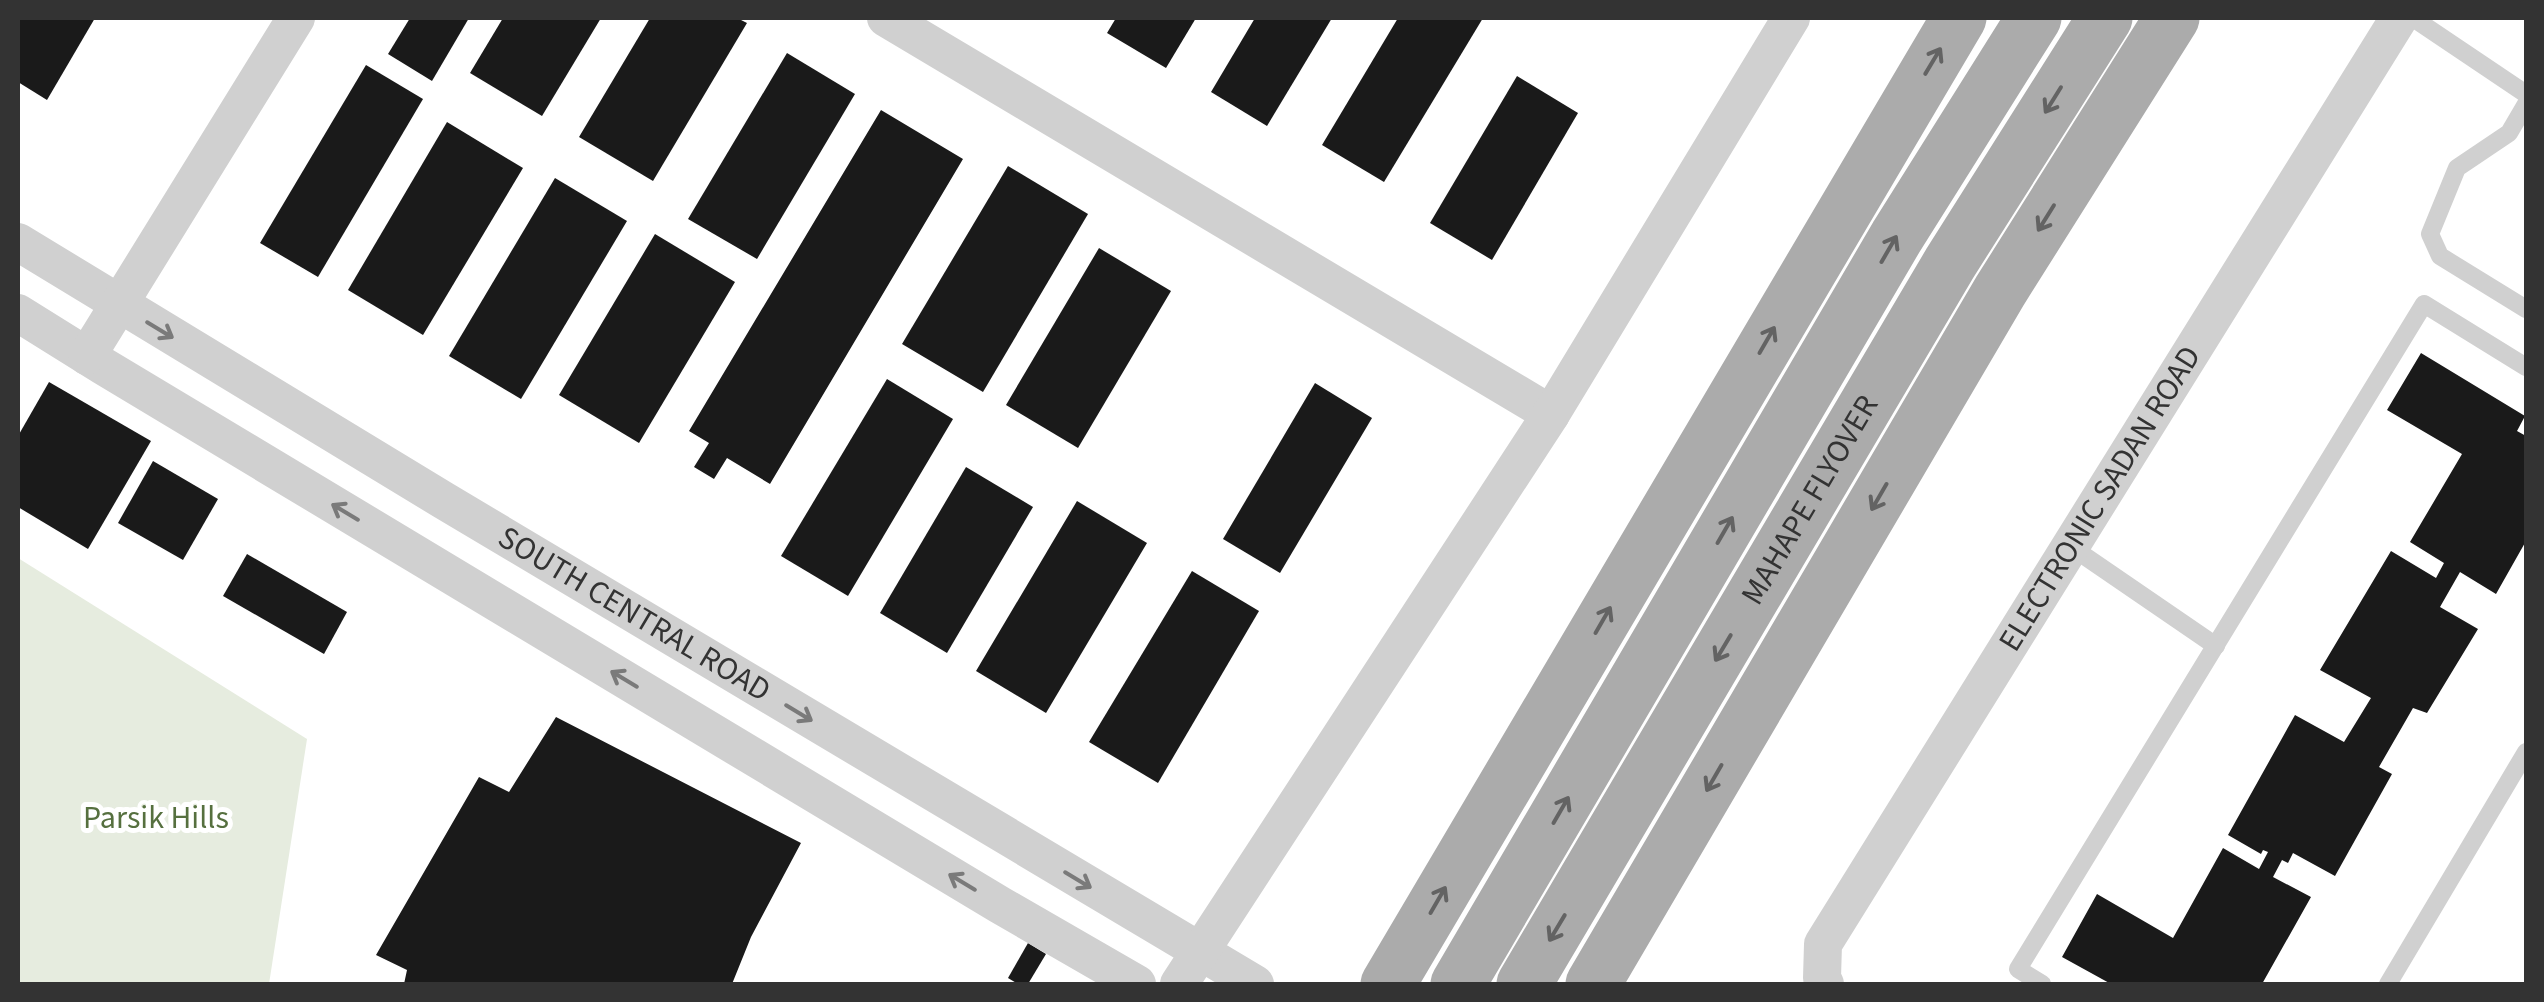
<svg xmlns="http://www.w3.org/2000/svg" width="2544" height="1002" viewBox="0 0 2544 1002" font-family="'Source Sans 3',sans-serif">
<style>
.green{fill:#e6ecdf}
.building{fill:#1a1a1a}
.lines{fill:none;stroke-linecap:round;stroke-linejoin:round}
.lane{stroke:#d0d0d0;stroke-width:18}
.street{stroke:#d0d0d0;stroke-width:38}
.primary{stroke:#ababab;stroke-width:55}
.oneway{stroke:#636363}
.oneway2{stroke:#7a7a7a}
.labels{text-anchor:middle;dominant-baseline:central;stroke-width:10;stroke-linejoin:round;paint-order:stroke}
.street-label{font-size:32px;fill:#333;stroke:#fff}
.park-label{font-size:32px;fill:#56703f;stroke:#fff}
</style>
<rect width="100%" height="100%" fill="#fff"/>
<!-- green -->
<path class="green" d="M18,558L307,739L269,984H18Z"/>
<!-- building -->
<g class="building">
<path d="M18,18H95L47,100L18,82Z"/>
<path d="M410,18H469L432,81L388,54Z"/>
<path d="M503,18H601L542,116L470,73Z"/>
<path d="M650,18H737L747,23L653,181L579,137Z"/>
<path d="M1116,18H1196L1166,68L1107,33Z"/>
<path d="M1255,18H1332L1267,126L1211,92Z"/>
<path d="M1398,18H1483L1384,182L1322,145Z"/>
<path d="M787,53L855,94L757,259L688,219Z"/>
<path d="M366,65L423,99L318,277L260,243Z"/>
<path d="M1517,76L1578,113L1492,260L1430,223Z"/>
<path d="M881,110L963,159L770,484L727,458L714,479L694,467L709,443L689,431Z"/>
<path d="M447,122L523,168L423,335L348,290Z"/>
<path d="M1008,166L1088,214L983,392L902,344Z"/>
<path d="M555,178L627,221L521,399L449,356Z"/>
<path d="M655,234L735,282L639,443L559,395Z"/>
<path d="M1099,248L1171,291L1078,448L1006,405Z"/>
<path d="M2421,353L2525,416L2517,431L2526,436V541L2496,594L2460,572L2440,607L2478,629L2427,713L2413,708L2379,767L2392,774L2335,876L2293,853L2288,863L2282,860L2273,877L2311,897L2262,984H2111L2062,957L2097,894L2173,938L2223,848L2259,869L2268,852L2263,850L2261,854L2228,835L2295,715L2344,742L2371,698L2320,670L2391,551L2436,578L2444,563L2410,542L2462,454L2387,410Z"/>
<path d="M887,379L953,419L848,596L781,556Z"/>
<path d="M49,382L151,441L88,549L18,507V436Z"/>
<path d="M1315,383L1372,418L1280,573L1223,539Z"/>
<path d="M153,461L218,499L183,560L118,523Z"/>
<path d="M966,467L1033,507L947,653L880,613Z"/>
<path d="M1077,501L1147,543L1046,713L976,671Z"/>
<path d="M247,554L347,612L324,654L223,596Z"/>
<path d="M1192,571L1259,611L1158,783L1089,742Z"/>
<path d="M556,717L801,843L751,937L732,984H404L407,970L376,955L479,777L509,792Z"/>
<path d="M1028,943L1046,954L1028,984H1018L1008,978Z"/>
</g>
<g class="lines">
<!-- lane -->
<g class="lane">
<path d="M2413,18L2526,94"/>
<path d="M2526,104L2509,133L2457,168L2430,234L2440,256L2526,309"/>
<path d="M2070,546L2216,646"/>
<path d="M2042,984L2018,969L2424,304L2526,367"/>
<path d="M2388,984L2526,752"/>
</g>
<!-- street -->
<g class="street">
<path d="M886,18L1551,414"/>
<path id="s1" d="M18,242L443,500L1255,984"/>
<path d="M18,313L103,366L1000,905L1137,984"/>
<path d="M87,356L296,18"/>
<path d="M1179,984L1551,414L1791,18"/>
<path id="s2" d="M1825,984L1822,978L1823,944L2399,18"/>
</g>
<!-- primary -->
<g class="primary">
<path d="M1388,984L1959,18"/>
<path d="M1458,984L1897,236L2034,18"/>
<path id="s3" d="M1524,984L1950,263L2105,18"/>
<path d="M1593,984L2000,291L2172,18"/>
</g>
</g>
<!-- one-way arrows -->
<defs><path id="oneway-shaft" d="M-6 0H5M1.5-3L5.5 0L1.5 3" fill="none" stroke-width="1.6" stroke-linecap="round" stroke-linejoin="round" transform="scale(2.5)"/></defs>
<g class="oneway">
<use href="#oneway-shaft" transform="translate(1933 61) rotate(-59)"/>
<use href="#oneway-shaft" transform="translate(2053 100) rotate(122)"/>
<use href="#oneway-shaft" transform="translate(2046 218) rotate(122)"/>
<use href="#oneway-shaft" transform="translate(1889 249) rotate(-60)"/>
<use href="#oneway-shaft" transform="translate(1767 340) rotate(-60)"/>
<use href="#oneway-shaft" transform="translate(1879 497) rotate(120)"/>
<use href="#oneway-shaft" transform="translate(1725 530) rotate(-60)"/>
<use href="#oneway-shaft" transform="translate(1603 620) rotate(-60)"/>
<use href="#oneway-shaft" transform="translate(1723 648) rotate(121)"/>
<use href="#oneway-shaft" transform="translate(1714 778) rotate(120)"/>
<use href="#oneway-shaft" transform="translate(1561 810) rotate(-60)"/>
<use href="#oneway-shaft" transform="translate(1438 900) rotate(-60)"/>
<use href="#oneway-shaft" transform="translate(1557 928) rotate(121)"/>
</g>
<g class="oneway2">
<use href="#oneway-shaft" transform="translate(160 330) rotate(31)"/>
<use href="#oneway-shaft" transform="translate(345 512) rotate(-149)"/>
<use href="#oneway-shaft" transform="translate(624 679) rotate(-149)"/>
<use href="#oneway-shaft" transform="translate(799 713) rotate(31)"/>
<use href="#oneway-shaft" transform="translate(1078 880) rotate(31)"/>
<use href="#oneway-shaft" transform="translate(962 882) rotate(-149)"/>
</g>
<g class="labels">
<!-- street labels -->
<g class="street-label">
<text stroke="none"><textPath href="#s2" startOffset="565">ELECTRONIC SADAN ROAD</textPath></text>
<text stroke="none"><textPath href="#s3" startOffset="562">MAHAPE FLYOVER</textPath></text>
<text stroke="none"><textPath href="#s1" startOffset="720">SOUTH CENTRAL ROAD</textPath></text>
</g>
<!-- park labels -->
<g class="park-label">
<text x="156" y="818">Parsik Hills</text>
</g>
</g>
<!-- border -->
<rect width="2544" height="1002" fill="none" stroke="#333333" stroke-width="40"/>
</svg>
